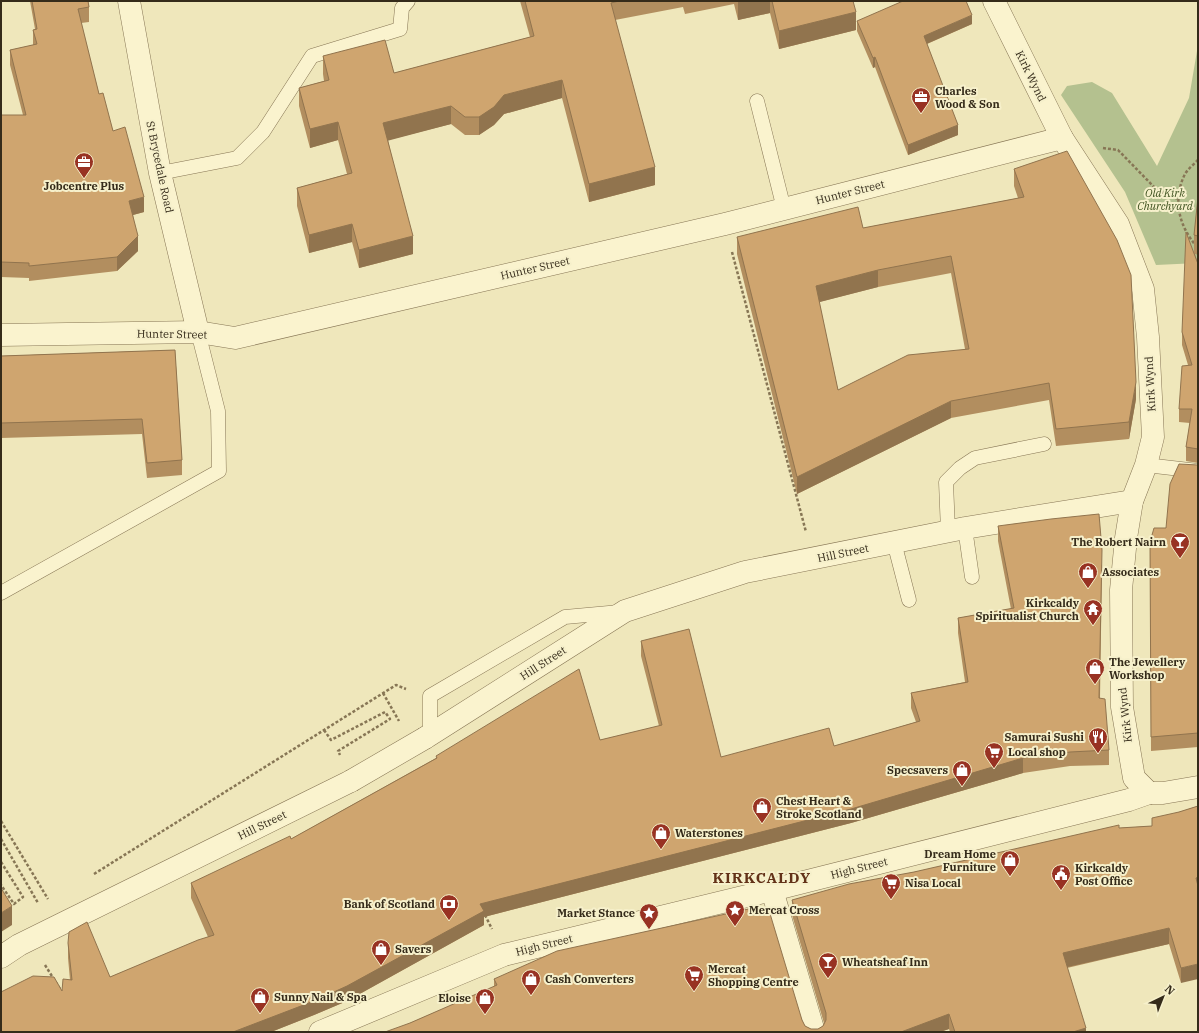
<svg xmlns="http://www.w3.org/2000/svg" width="1199" height="1033" viewBox="0 0 1199 1033" font-family="'IBM Plex Serif',serif">
<style>
.cemetery{fill:#b4c18f}
.lines{fill:none;stroke-linecap:round;stroke-linejoin:round}
.lane-casing{stroke:#877655;stroke-width:15}
.street-casing{stroke:#877655;stroke-width:23}
.path{stroke:#877655;stroke-width:2.5;stroke-dasharray:3 2;stroke-linecap:butt}
.lane{stroke:#faf3ce;stroke-width:14}
.street{stroke:#faf3ce;stroke-width:22}
.street-bridge-casing{stroke:#877655;stroke-width:23;stroke-linecap:butt}
.street-bridge{stroke:#faf3ce;stroke-width:22}
.wall{fill:#b28e5f;fill-rule:evenodd}
.shaded-wall{fill:#91744e}
.building{fill:#cfa56f;stroke:#91744e;fill-rule:evenodd}
.labels{text-anchor:middle;dominant-baseline:central;stroke-width:4;stroke-linejoin:round;paint-order:stroke}
.street-label{font-size:11px;fill:#352b1a;stroke:#f6f0cb}
.poi-label{font-size:11px;font-weight:bold;fill:#352b1a;stroke:#f6f0cb;text-anchor:start}
.park-label{font-size:11px;font-style:italic;fill:#3f5220;stroke:#f6f0cb}
.district-label{font-size:15px;font-weight:bold;letter-spacing:1px;fill:#633218;stroke:#f6f0cb}
</style>
<rect width="100%" height="100%" fill="#efe7bb"/>
<!-- cemetery -->
<path class="cemetery" d="M1198,45V263L1156,265L1125,192L1061,95L1067,86L1092,82L1112,93L1157,166L1189,98Z"/>
<g class="lines">
<defs>
<g id="lane">
<path d="M757,101L784,209"/>
<path d="M160,173L237,158L263,132L312,56L400,29L402,8L408,1"/>
<path d="M1146,465L1198,471"/>
<path d="M965,528L972,577"/>
<path d="M948,531L946,482L960,468L975,458L1044,444"/>
<path d="M894,542L909,600"/>
<path d="M1,593L219,471L218,411L198,332"/>
<path d="M430,736V696L565,617L620,612"/>
</g>
<g id="street">
<path d="M129,1L160,173L198,332"/>
<path d="M994,1L1062,138L1118,224L1143,289L1148,337L1153,437L1146,465L1132,501L1126,538L1121,590L1122,707L1134,778L1149,793"/>
<path d="M1,335L198,332L235,338L725,224L1062,138"/>
<path d="M425,738L625,611L745,572L965,528L1132,501"/>
<path d="M772,890L814,1032"/>
<path d="M1,957L19,945L351,781"/>
<path d="M320,1032L504,955L772,890L1129,800L1149,793H1163L1198,787"/>
</g>
</defs>
<!-- lane casing -->
<use href="#lane" class="lane-casing"/>
<!-- street casing -->
<use href="#street" class="street-casing"/>
<!-- path -->
<g class="path">
<path d="M1103,148L1118,150L1157,190L1178,199"/>
<path d="M1198,160C1194,164 1188,169 1185,174C1172,200 1179,227 1198,248"/>
<path d="M732,252L806,532"/>
<path d="M383,693L399,721"/>
<path d="M324,730L331,740L385,712L390,719L338,751L340,755"/>
<path d="M1,821L48,899"/>
<path d="M1,839L38,903"/>
<path d="M1,862L23,897L14,904L1,885"/>
<path d="M94,874L396,685L406,689"/>
<path d="M485,915L492,929"/>
<path d="M45,965L60,989"/>
</g>
<!-- lane -->
<use href="#lane" class="lane"/>
<!-- street -->
<use href="#street" class="street"/>
<defs>
<path id="street-bridge" d="M351,781L425,738"/>
</defs>
<!-- street-bridge casing -->
<use href="#street-bridge" class="street-bridge-casing"/>
<!-- street-bridge -->
<use href="#street-bridge" class="street-bridge"/>
</g>
<!-- wall -->
<g class="wall">
<path d="M30,1H88L89,7V22L81,23L99,94L144,212L133,215L138,251L117,271L29,281V278L1,277V115H23L10,65V50L33,45V30L35,29Z"/>
<path d="M520,1H853L856,30L779,49L770,13L738,20L734,4L685,14L683,7L615,20L655,185L589,202L562,98L504,114L494,125L479,135H465L451,124L388,140L413,254L359,268L352,242L309,253L297,206V188L347,174L338,140L310,148L299,106V88L324,81L323,74V56L394,73L530,37Z"/>
<path d="M857,21L972,24L927,44L958,135L908,155L875,67L873,68L857,31Z"/>
<path d="M1014,169L1136,399L1129,439L1056,446L1049,400L951,418L797,494L737,254V237L863,228L1018,198L1014,186ZM951,273L965,349L838,390L819,302L878,287Z"/>
<path d="M1198,197V255L1195,254L1198,264V463L1186,461V447L1190,423L1179,422V409L1188,365L1182,345V332L1194,253V235Z"/>
<path d="M175,350L182,460V475L147,478L142,434L1,438V356Z"/>
<path d="M1198,465V747L1151,751L1150,542L1166,528Z"/>
<path d="M998,526L1102,565L1100,699L1109,750V765L1070,766L1023,773L851,823L484,917V925L347,1001L314,1015L271,1032H1L62,991L70,980L68,958V943L110,977L208,937L191,898V883L291,839L436,758V756L600,740L659,726L641,656V641L721,757L834,746L916,722L911,708V693L965,682L958,633V618L1011,609L998,541Z"/>
<path d="M1198,806L1181,983L1169,944L1067,968L1086,1032H950L949,1029L940,1032L410,1023L494,987V979L754,911L802,1020L805,1026L811,1029H818L823,1026L824,1023L792,915V900L914,872L1119,828L1152,826L1179,812Z"/>
</g>
<!-- shaded-wall -->
<g class="shaded-wall">
<path d="M744,1H770V13L738,20V2Z"/>
<path d="M856,12V30L779,49V31Z"/>
<path d="M972,15V24L924,45V36Z"/>
<path d="M875,57V67L873,68V58Z"/>
<path d="M562,80V98L504,114L494,125L479,135V117L504,95Z"/>
<path d="M451,106V124L383,142V123Z"/>
<path d="M338,122V140L310,148V129Z"/>
<path d="M958,125V135L908,155V145Z"/>
<path d="M655,167V185L589,202V184Z"/>
<path d="M144,197V212L129,216V201Z"/>
<path d="M352,224V242L309,253V235Z"/>
<path d="M138,236V251L117,271V257Z"/>
<path d="M413,236V254L359,268V250Z"/>
<path d="M878,270V287L816,303V286Z"/>
<path d="M1136,382V399L1129,439V422Z"/>
<path d="M951,401V418L797,494V477Z"/>
<path d="M1023,758V773L851,823L484,917V925L347,1001L314,1015L271,1032H233L480,904Z"/>
<path d="M1198,877V892L1196,878Z"/>
<path d="M12,906V925L1,932V913Z"/>
<path d="M1169,928V944L1063,968V953Z"/>
<path d="M1198,964V979L1181,983V968Z"/>
<path d="M949,1014V1029L940,1032H901Z"/>
<path d="M1086,1028V1032H1073Z"/>
</g>
<!-- building -->
<g class="building">
<path d="M32,1H88L89,7L78,9L99,94L103,93L113,131L125,127L144,197L129,201L138,236L117,257L29,266V263L1,262V115H26L10,50L37,44L33,30L37,29Z"/>
<path d="M525,1H619L611,3L655,167L589,184L562,80L504,95L494,107L479,117H465L451,106L383,123L413,236L359,250L352,224L309,235L297,188L352,173L338,122L310,129L299,88L329,80L323,56L385,40L394,73L534,36Z"/>
<path d="M772,1H853L856,12L779,31Z"/>
<path d="M903,1H966L972,15L924,36L958,125L908,145L875,57L873,58L857,21Z"/>
<path d="M1067,151L1117,240L1131,275L1136,382L1129,422L1056,429L1049,383L951,401L797,477L737,237L858,207L863,228L1024,197L1014,169ZM951,256L969,349L908,355L838,390L816,286L878,270Z"/>
<path d="M1198,197V236L1194,235Z"/>
<path d="M1186,232L1198,264V449L1186,447L1192,409H1179L1182,366L1192,365L1182,332Z"/>
<path d="M175,350L182,460L147,463L142,419L1,423V356Z"/>
<path d="M1179,464L1198,465V733L1151,737L1150,542L1154,528H1166L1170,484Z"/>
<path d="M1099,514L1102,550L1099,698L1105,699L1109,750L1070,752L1023,758L851,809L480,904L484,911L347,986L314,1001L233,1032H1V992L33,976L54,977L62,991L63,979L72,980L68,943L69,932L87,922L110,977L198,940L214,935L191,883L290,836L291,839L437,758L436,756L579,669L600,740L662,725L641,641L689,629L721,757L829,728L834,746L920,721L911,693L968,682L958,618L1014,608L998,526L1051,519Z"/>
<path d="M1198,806V877L1196,878L1198,886V964L1181,968L1169,928L1063,953L1086,1028L1073,1032H955L949,1014L901,1032H385L410,1023L497,985L494,979L557,951L753,908L754,911L768,907L802,1020L805,1026L811,1029H818L823,1026L826,1020V1013L792,900L849,884L914,872L1119,825V828L1152,826V818L1179,812Z"/>
<path d="M1,888L12,906L1,913Z"/>
</g>
<!-- icons -->
<defs>
<symbol id="office-pin" viewBox="-11 -11 22 30"><path d="M0 17L-7.5 6A9.5 9.5 0 1 1 7.5 6Z" fill="#983223" stroke="#f6f0cb"/><path d="M-6-3h4V-5.5h4V-3h4V5H-6ZM-1-4.5V-3h2v-1.5ZM-6 0V1H6V0Z" fill="#fff"/></symbol>
<symbol id="bar-pin" viewBox="-11 -11 22 30"><path d="M0 17L-7.5 6A9.5 9.5 0 1 1 7.5 6Z" fill="#983223" stroke="#f6f0cb"/><path d="M-6-5H6L.8 .8V4.5H3.5V6h-7V4.5H-.8V.8Z" fill="#fff"/></symbol>
<symbol id="shop-pin" viewBox="-11 -11 22 30"><path d="M0 17L-7.5 6A9.5 9.5 0 1 1 7.5 6Z" fill="#983223" stroke="#f6f0cb"/><path d="M-5-2.5h2.3a2.7 3.5 0 0 1 5.4 0H5L5.5 6h-11ZM-1.5-2.5h3a1.5 2.3 0 0 0-3 0Z" fill="#fff"/></symbol>
<symbol id="temple-pin" viewBox="-11 -11 22 30"><path d="M0 17L-7.5 6A9.5 9.5 0 1 1 7.5 6Z" fill="#983223" stroke="#f6f0cb"/><path d="M0-6L5-2H3V0L6.5 2.5H4V6H1.5V3h-3V6H-4V2.5H-6.5L-3 0V-2H-5Z" fill="#fff"/></symbol>
<symbol id="restaurant-pin" viewBox="-11 -11 22 30"><path d="M0 17L-7.5 6A9.5 9.5 0 1 1 7.5 6Z" fill="#983223" stroke="#f6f0cb"/><path d="M-5-6h1v4h1v-4h1v4h1v-4h1v5L-1.5 .5V6h-2V.5L-5-1ZM5-6V6H3V1.5H1.5Q1.5-4 5-6Z" fill="#fff"/></symbol>
<symbol id="supermarket-pin" viewBox="-11 -11 22 30"><path d="M0 17L-7.5 6A9.5 9.5 0 1 1 7.5 6Z" fill="#983223" stroke="#f6f0cb"/><path d="M-6-5.5h2.5l.6 2H6L4.5 2H-2.5L-4.4-4H-6ZM-1.5 3.2a1.3 1.3 0 1 0 .1 0ZM3 3.2a1.3 1.3 0 1 0 .1 0Z" fill="#fff"/></symbol>
<symbol id="civic-pin" viewBox="-11 -11 22 30"><path d="M0 17L-7.5 6A9.5 9.5 0 1 1 7.5 6Z" fill="#983223" stroke="#f6f0cb"/><path d="M-.6-6.5H3V-4.5H.6V-3L4-1V1h2V6H-6V1h2V-1L-.6-3ZM-1.2 2.5V6h2.4V2.5Z" fill="#fff"/></symbol>
<symbol id="bank-pin" viewBox="-11 -11 22 30"><path d="M0 17L-7.5 6A9.5 9.5 0 1 1 7.5 6Z" fill="#983223" stroke="#f6f0cb"/><path d="M-6-4H6V4H-6ZM0-2.3a2.3 2.3 0 1 0 0 4.6a2.3 2.3 0 1 0 0-4.6Z" fill="#fff"/></symbol>
<symbol id="sight-pin" viewBox="-11 -11 22 30"><path d="M0 17L-7.5 6A9.5 9.5 0 1 1 7.5 6Z" fill="#983223" stroke="#f6f0cb"/><path d="M0-6L1.8-2.2L6-1.7L2.9 1.2L3.7 5.4L0 3.3L-3.7 5.4L-2.9 1.2L-6-1.7L-1.8-2.2Z" fill="#fff"/></symbol>
</defs>
<g fill-rule="evenodd">
<use href="#office-pin" x="910" y="86" width="22" height="30"/>
<use href="#office-pin" x="73" y="151" width="22" height="30"/>
<use href="#bar-pin" x="1169" y="531" width="22" height="30"/>
<use href="#shop-pin" x="1077" y="561" width="22" height="30"/>
<use href="#temple-pin" x="1082" y="598" width="22" height="30"/>
<use href="#shop-pin" x="1084" y="657" width="22" height="30"/>
<use href="#restaurant-pin" x="1087" y="726" width="22" height="30"/>
<use href="#supermarket-pin" x="983" y="741" width="22" height="30"/>
<use href="#shop-pin" x="951" y="759" width="22" height="30"/>
<use href="#shop-pin" x="751" y="796" width="22" height="30"/>
<use href="#shop-pin" x="650" y="822" width="22" height="30"/>
<use href="#shop-pin" x="999" y="849" width="22" height="30"/>
<use href="#civic-pin" x="1050" y="863" width="22" height="30"/>
<use href="#supermarket-pin" x="880" y="872" width="22" height="30"/>
<use href="#bank-pin" x="438" y="893" width="22" height="30"/>
<use href="#sight-pin" x="724" y="899" width="22" height="30"/>
<use href="#sight-pin" x="638" y="902" width="22" height="30"/>
<use href="#shop-pin" x="370" y="938" width="22" height="30"/>
<use href="#bar-pin" x="817" y="951" width="22" height="30"/>
<use href="#supermarket-pin" x="683" y="964" width="22" height="30"/>
<use href="#shop-pin" x="520" y="968" width="22" height="30"/>
<use href="#shop-pin" x="249" y="986" width="22" height="30"/>
<use href="#shop-pin" x="474" y="987" width="22" height="30"/>
</g>
<g class="labels">
<!-- street labels -->
<g class="street-label">
<text transform="translate(1031 76) rotate(64)">Kirk Wynd</text>
<text transform="translate(160 167) rotate(78)">St Brycedale Road</text>
<text transform="translate(850 192) rotate(-14)">Hunter Street</text>
<text transform="translate(535 268) rotate(-13)">Hunter Street</text>
<text transform="translate(172 334) rotate(1)">Hunter Street</text>
<text transform="translate(1150 384) rotate(-93)">Kirk Wynd</text>
<text transform="translate(843 553) rotate(-12)">Hill Street</text>
<text transform="translate(543 663) rotate(-33)">Hill Street</text>
<text transform="translate(1125 715) rotate(-96)">Kirk Wynd</text>
<text transform="translate(262 825) rotate(-26)">Hill Street</text>
<text transform="translate(859 868) rotate(-14)">High Street</text>
<text transform="translate(544 945) rotate(-14)">High Street</text>
</g>
<!-- poi labels -->
<g class="poi-label">
<text x="935" y="91">Charles<tspan x="935" dy="13">Wood &amp; Son</tspan></text>
<text x="84" y="186" text-anchor="middle">Jobcentre Plus</text>
<text x="1166" y="542" text-anchor="end">The Robert Nairn</text>
<text x="1102" y="572">Associates</text>
<text x="1079" y="603" text-anchor="end">Kirkcaldy<tspan x="1079" dy="13">Spiritualist Church</tspan></text>
<text x="1109" y="662">The Jewellery<tspan x="1109" dy="13">Workshop</tspan></text>
<text x="1084" y="737" text-anchor="end">Samurai Sushi</text>
<text x="1008" y="752">Local shop</text>
<text x="948" y="770" text-anchor="end">Specsavers</text>
<text x="776" y="801">Chest Heart &amp;<tspan x="776" dy="13">Stroke Scotland</tspan></text>
<text x="675" y="833">Waterstones</text>
<text x="996" y="854" text-anchor="end">Dream Home<tspan x="996" dy="13">Furniture</tspan></text>
<text x="1075" y="868">Kirkcaldy<tspan x="1075" dy="13">Post Office</tspan></text>
<text x="905" y="883">Nisa Local</text>
<text x="435" y="904" text-anchor="end">Bank of Scotland</text>
<text x="749" y="910">Mercat Cross</text>
<text x="635" y="913" text-anchor="end">Market Stance</text>
<text x="395" y="949">Savers</text>
<text x="842" y="962">Wheatsheaf Inn</text>
<text x="708" y="969">Mercat<tspan x="708" dy="13">Shopping Centre</tspan></text>
<text x="545" y="979">Cash Converters</text>
<text x="274" y="997">Sunny Nail &amp; Spa</text>
<text x="471" y="998" text-anchor="end">Eloise</text>
</g>
<!-- park labels -->
<g class="park-label">
<text x="1165" y="193">Old Kirk<tspan x="1165" dy="13">Churchyard</tspan></text>
</g>
<!-- district labels -->
<g class="district-label">
<text x="762" y="877">KIRKCALDY</text>
</g>
</g>
<!-- border -->
<rect width="1199" height="1033" fill="none" stroke="#352b1a" stroke-width="4"/>
<!-- north arrow -->
<g transform="translate(1163 997) rotate(43)" stroke="#f6f0cb" stroke-width="3" paint-order="stroke">
<path d="M0-3L7 15L0 10L-7 15Z" fill="#352b1a"/>
<text y="-6" font-size="11" font-weight="bold" text-anchor="middle" fill="#352b1a">N</text>
</g>
</svg>
